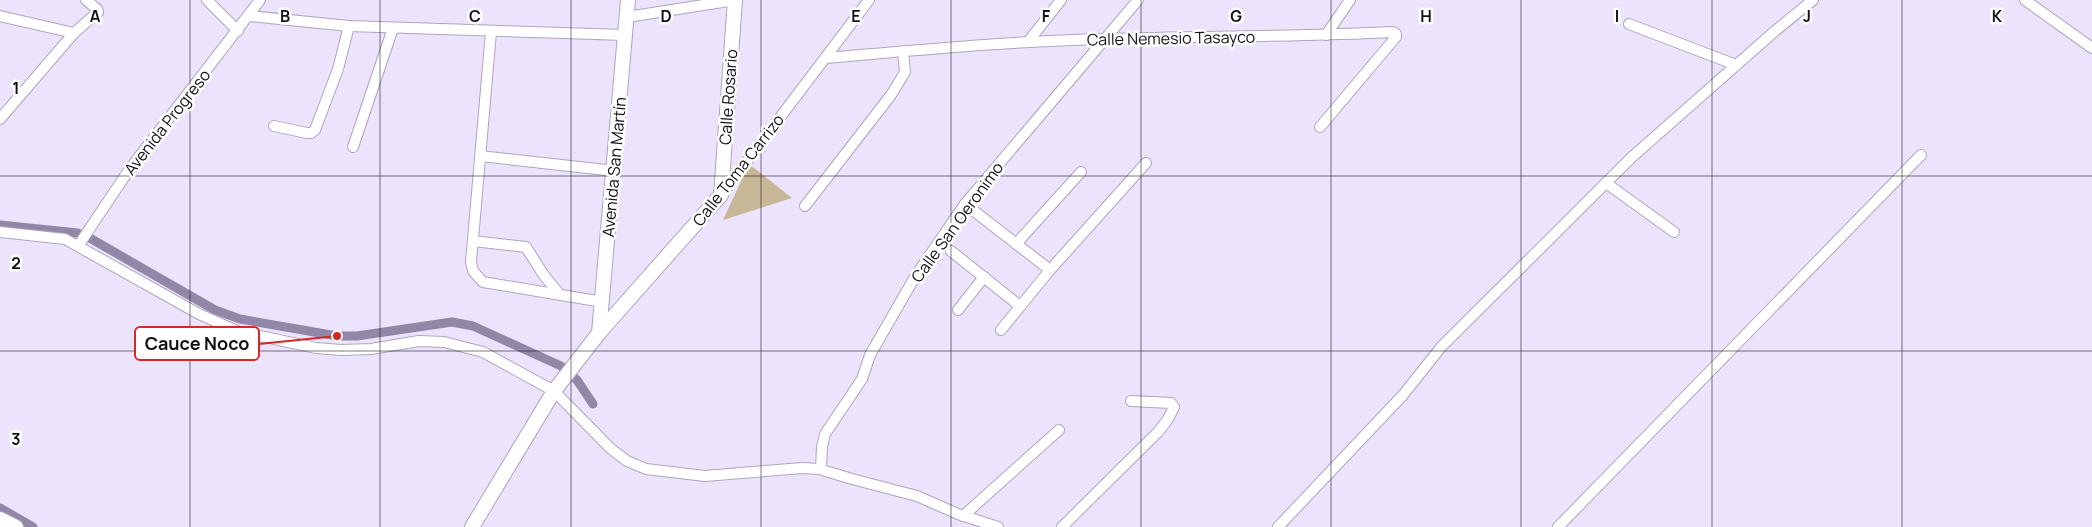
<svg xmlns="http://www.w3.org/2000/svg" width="2092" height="527" viewBox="0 0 2092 527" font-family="Manrope,sans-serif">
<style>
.green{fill:#c7b797}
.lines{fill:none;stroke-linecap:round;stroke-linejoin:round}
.canal{stroke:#9287a7;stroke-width:9}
.street-casing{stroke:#aea5be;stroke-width:12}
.secondary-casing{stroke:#aea5be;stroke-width:16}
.street{stroke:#fff;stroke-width:10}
.secondary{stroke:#fff;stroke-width:14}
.grid{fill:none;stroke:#110e16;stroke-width:1;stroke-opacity:0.55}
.labels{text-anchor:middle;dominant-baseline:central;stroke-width:5;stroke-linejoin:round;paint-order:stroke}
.street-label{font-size:16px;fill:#110e16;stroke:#fff}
.grid-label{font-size:16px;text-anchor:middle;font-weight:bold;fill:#110e16;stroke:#fff;stroke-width:5;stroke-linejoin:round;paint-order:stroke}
.leader{fill:none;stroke:#d62828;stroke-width:2}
.callout-dot{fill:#d62828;stroke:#fff;stroke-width:2}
.callout{fill:#fff;stroke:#d62828;stroke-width:2}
.callout-label{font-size:18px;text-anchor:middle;font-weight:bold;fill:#110e16}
</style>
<rect width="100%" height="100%" fill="#ece3fd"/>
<!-- green -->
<path class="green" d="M749,164L792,198L723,220Z"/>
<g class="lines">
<!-- canal -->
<g class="canal">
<path d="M0,225L78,233"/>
<path d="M88,237L215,310L240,319L337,336H357L452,322L473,326L561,366L577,380L593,404"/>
<path d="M0,508L33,527"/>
</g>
<defs>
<g id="street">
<path d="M207,0L238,31"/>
<path d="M2025,0L2092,48"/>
<path d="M0,16L74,33"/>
<path d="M250,16L349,26L625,35"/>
<path d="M627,17L735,0"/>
<path d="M1629,24L1736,65"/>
<path d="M491,32L471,262L473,271L483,282L603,302"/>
<path d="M1326,35L1350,0"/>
<path d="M1028,42L1061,0"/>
<path d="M825,58C919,50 1012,41 1105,39C1201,36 1297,37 1393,32L1396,34V37L1320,127"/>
<path d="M0,119L74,33L98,12L97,9L86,0"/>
<path d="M274,126L307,133H311L315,130L338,69L349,26"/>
<path d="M353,147L393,28"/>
<path d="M480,156L615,171"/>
<path d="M1606,183L1674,232"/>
<path d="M722,194L869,0"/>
<path d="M965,204L1050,270"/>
<path d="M805,206L891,95L905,72L903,52"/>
<path d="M0,232L65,239L199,314L237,331L316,348L341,350L371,349L419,341L444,342L483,352L554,391L610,448L627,461L646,469L705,476L802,468L819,469L852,479L917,496L958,514L998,527"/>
<path d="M473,241L526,247L543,274L560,295"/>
<path d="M1016,244L1081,172"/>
<path d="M78,246L129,170L260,0"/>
<path d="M951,251L1020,306"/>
<path d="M958,310L984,277"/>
<path d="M1001,330L1050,270L1146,163"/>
<path d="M821,469L822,447L825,434L862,379L870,355L916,275L965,204L1138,0"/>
<path d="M963,516L1059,430"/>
<path d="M1062,527L1159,431L1168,419L1174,407L1171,403L1131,401"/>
<path d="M1278,527L1403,395L1442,346L1632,157L1775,31L1813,0"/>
<path d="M1558,527L1921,155"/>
</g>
<g id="secondary">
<path d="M599,333L628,0"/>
<path d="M0,519L16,527"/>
<path d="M472,527L554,391L599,333L721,195L735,0"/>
</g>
</defs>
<!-- street casing -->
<use href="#street" class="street-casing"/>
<!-- secondary casing -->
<use href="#secondary" class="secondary-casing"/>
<!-- street -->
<use href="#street" class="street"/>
<!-- secondary -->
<use href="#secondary" class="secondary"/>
</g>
<!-- grid -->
<path class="grid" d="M190,0V527M380,0V527M571,0V527M761,0V527M951,0V527M1141,0V527M1331,0V527M1521,0V527M1712,0V527M1902,0V527M0,176H2092M0,351H2092"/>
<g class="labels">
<!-- street labels -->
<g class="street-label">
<text transform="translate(1171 38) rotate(-1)">Calle Nemesio Tasayco</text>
<text transform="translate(728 97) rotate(-86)">Calle Rosario</text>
<text transform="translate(167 122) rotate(-52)">Avenida Progreso</text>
<text transform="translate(614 167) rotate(-85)">Avenida San Martín</text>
<text transform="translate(738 170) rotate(-52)">Calle Toma Carrizo</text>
<text transform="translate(957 222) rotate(-54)">Calle San Oeronimo</text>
</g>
</g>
<g class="grid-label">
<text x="95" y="22">A</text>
<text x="285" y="22">B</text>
<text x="475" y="22">C</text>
<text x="666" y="22">D</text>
<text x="856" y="22">E</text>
<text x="1046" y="22">F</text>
<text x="1236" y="22">G</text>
<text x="1426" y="22">H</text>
<text x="1617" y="22">I</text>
<text x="1807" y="22">J</text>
<text x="1997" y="22">K</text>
<text x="16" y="94">1</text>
<text x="16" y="269">2</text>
<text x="16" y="445">3</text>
</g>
<!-- callouts -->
<path class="leader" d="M337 336L259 344"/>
<circle class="callout-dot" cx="337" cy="336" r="5"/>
<rect class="callout" x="135" y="327" width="124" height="33" rx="5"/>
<g class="callout-label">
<text x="197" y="350">Cauce Noco</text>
</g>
</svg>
